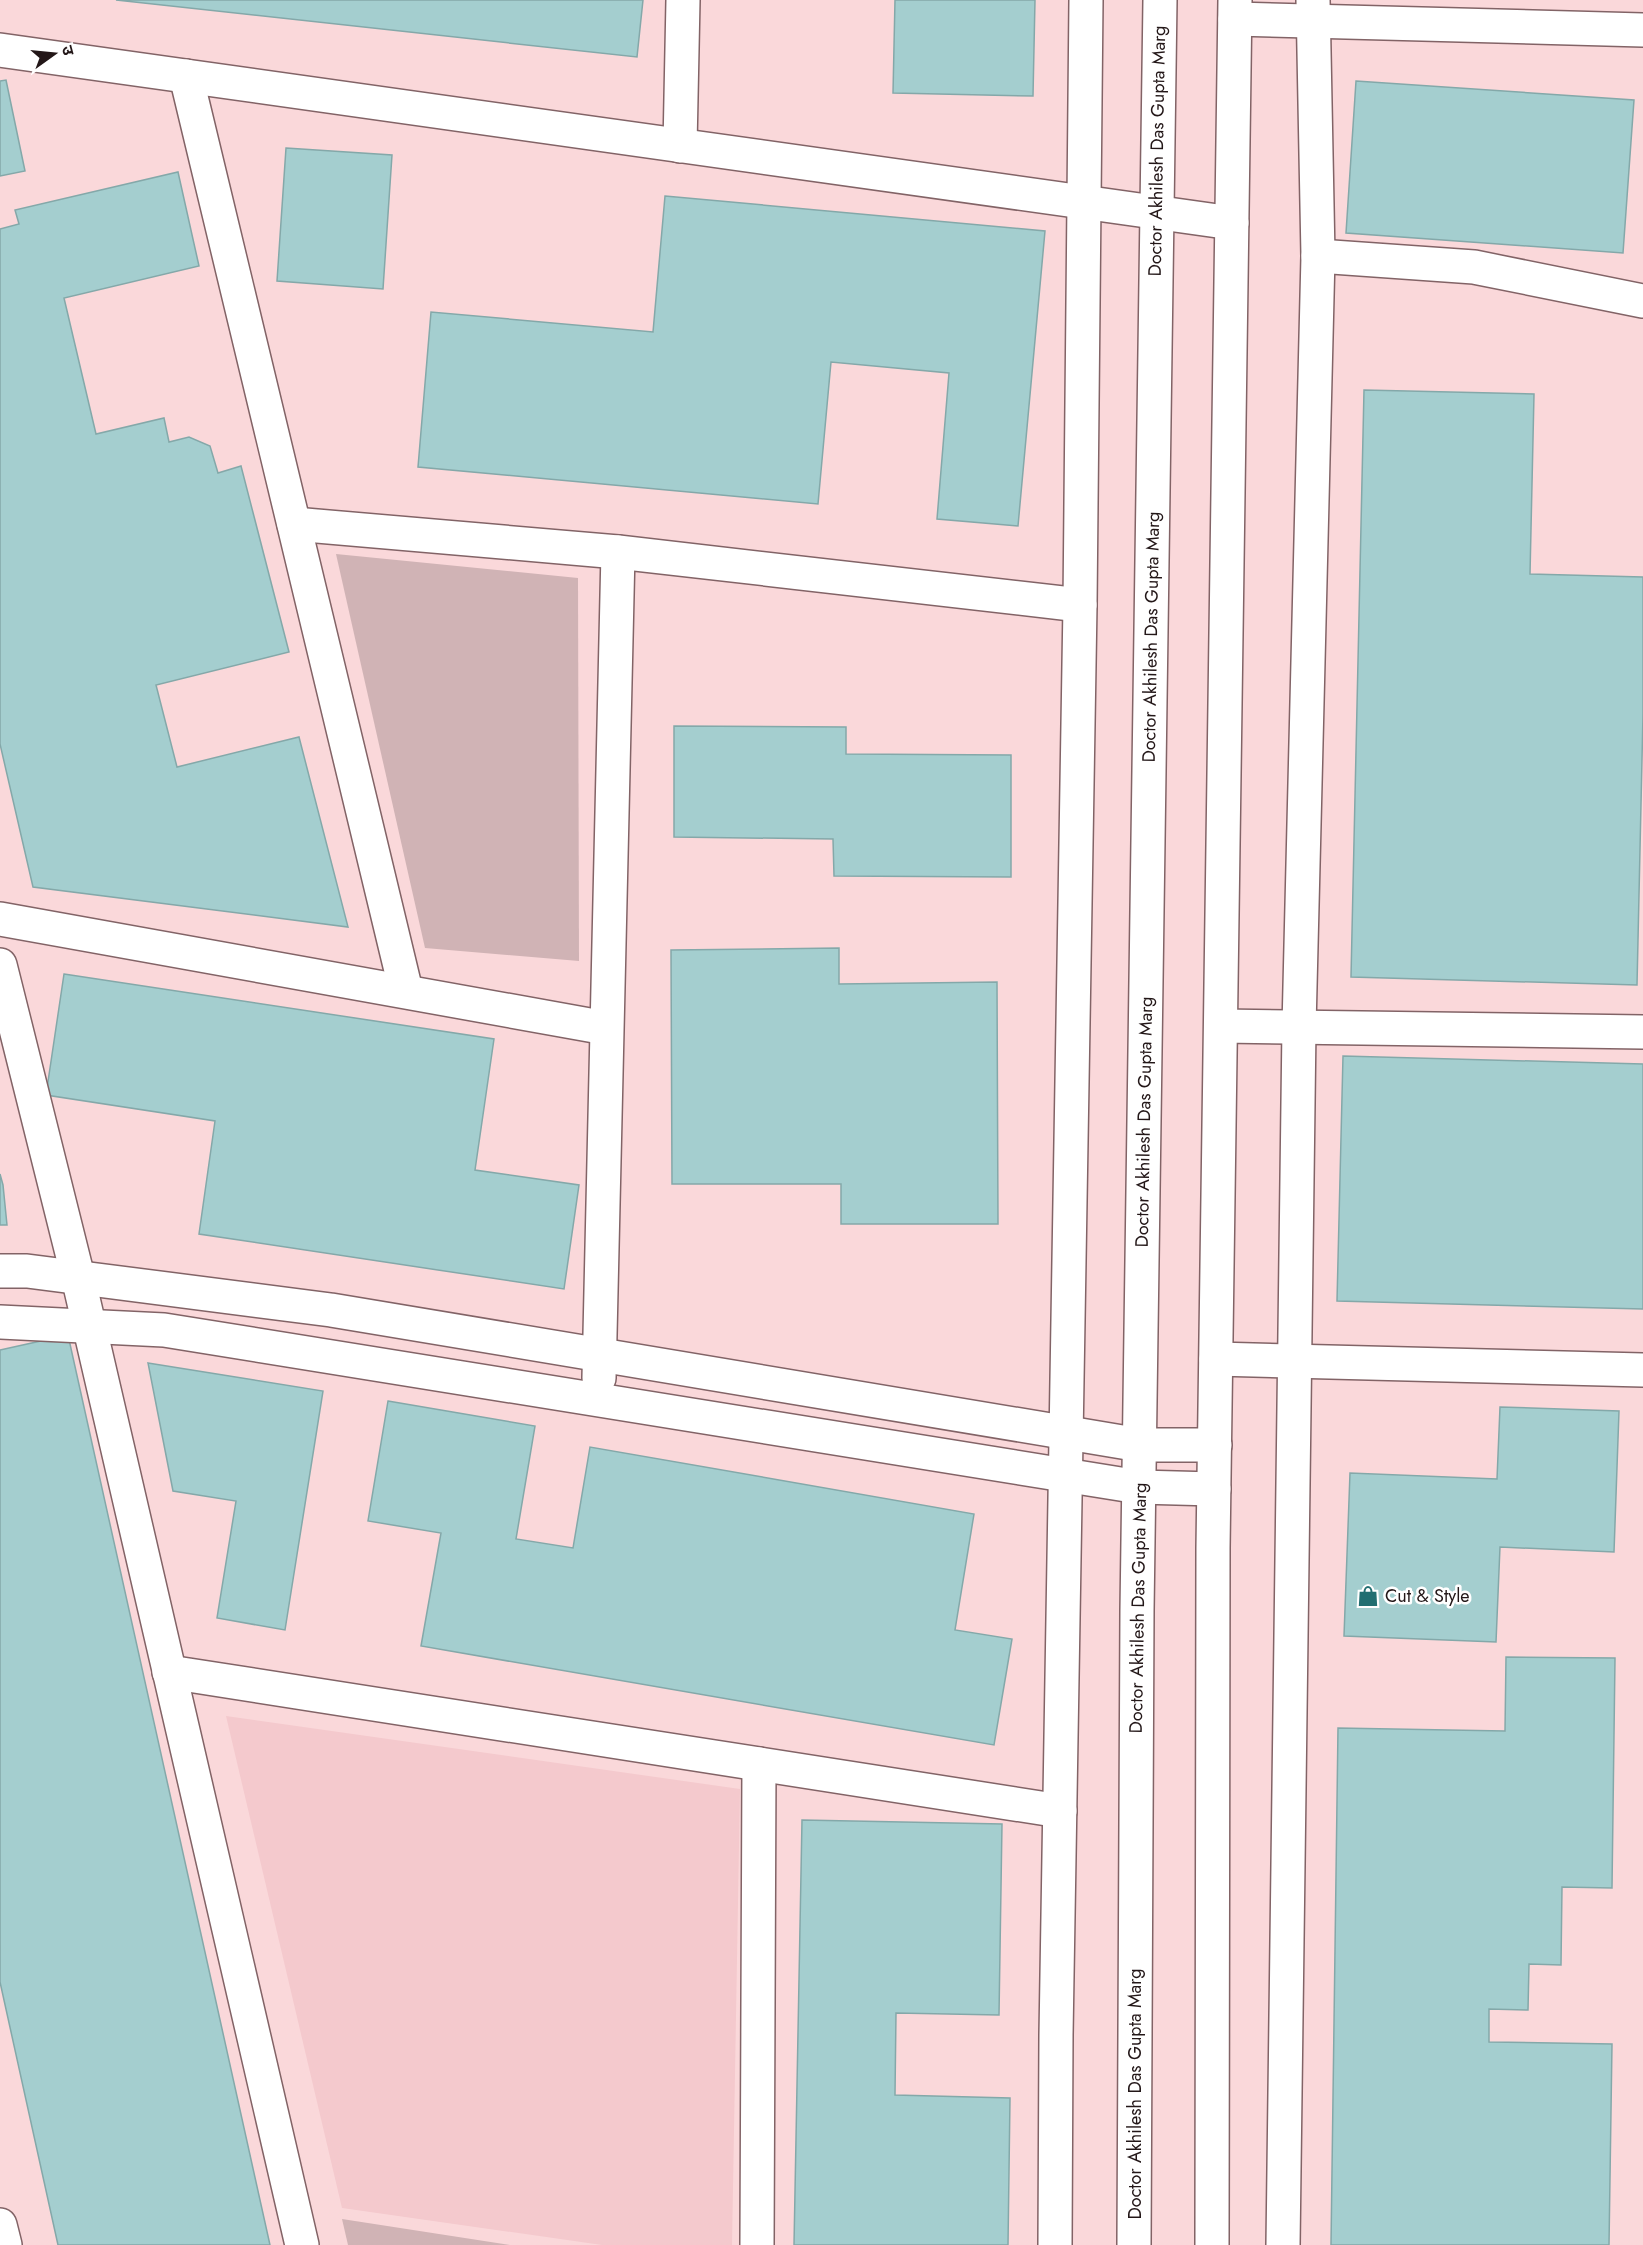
<svg xmlns="http://www.w3.org/2000/svg" width="1643" height="2245" viewBox="0 0 1643 2245" font-family="Jost,'Noto Sans Devanagari',sans-serif">
<style>
.built{fill:#f4c9cd}
.green{fill:#d0b3b5}
.building{fill:#a4cecf;stroke:#84a8a9;stroke-width:1.5}
.lines{fill:none;stroke-linecap:round;stroke-linejoin:round}
.minor-casing{stroke:#826366;stroke-width:36}
.minor{stroke:#fff;stroke-width:33}
.labels{text-anchor:middle;dominant-baseline:central;stroke-width:5;stroke-linejoin:round;paint-order:stroke}
.street-label{font-size:18px;fill:#231718;stroke:#fff}
.poi-label{font-size:18px;fill:#231718;stroke:#fff;text-anchor:start}
</style>
<rect width="100%" height="100%" fill="#fad8da"/>
<!-- built -->
<path class="built" d="M226,1716L740,1789L732,2245H602L342,2208Z"/>
<!-- green -->
<g class="green">
<path d="M336,554L578,578L579,961L425,948Z"/>
<path d="M342,2219L510,2245H348Z"/>
</g>
<!-- building -->
<g class="building">
<path d="M116,0H643L637,57Z"/>
<path d="M895,0H1035L1033,96L893,93Z"/>
<path d="M6,80L25,171L0,176V81Z"/>
<path d="M1356,81L1634,100L1623,253L1346,233Z"/>
<path d="M286,148L392,155L383,289L277,281Z"/>
<path d="M178,172L199,266L64,298L96,434L164,418L169,442L189,437L210,446L218,473L241,466L289,652L156,685L177,767L299,737L348,927L33,887L0,744V229L19,224L15,210Z"/>
<path d="M665,196L1045,231L1018,526L937,519L949,373L831,362L818,504L418,467L431,312L653,332Z"/>
<path d="M1364,390L1534,394L1530,574L1643,577V714L1637,985L1351,977Z"/>
<path d="M674,726L846,727V754L1011,755V877L834,876L833,839L674,837Z"/>
<path d="M839,948V984L997,982L998,1224H841V1184H672L671,950Z"/>
<path d="M64,974L494,1039L475,1170L579,1185L564,1289L199,1234L215,1121L46,1095Z"/>
<path d="M1343,1056L1643,1064V1309L1337,1301Z"/>
<path d="M0,1174L3,1185L7,1225H0Z"/>
<path d="M68,1335L270,2245H58L0,1982V1350Z"/>
<path d="M148,1363L323,1391L285,1630L217,1618L236,1501L173,1491Z"/>
<path d="M388,1401L535,1426L516,1539L573,1548L590,1447L974,1514L955,1630L1012,1639L994,1745L421,1646L441,1533L368,1521Z"/>
<path d="M1500,1407L1619,1411L1614,1552L1500,1547L1496,1642L1344,1636L1350,1473L1497,1479Z"/>
<path d="M1506,1657L1615,1658L1612,1888L1562,1887L1561,1965L1529,1964L1528,2010L1489,2009V2042L1612,2044L1609,2245H1331L1338,1728L1505,1731Z"/>
<path d="M802,1820L1002,1824L999,2015L896,2013L895,2095L1010,2098L1008,2245H794Z"/>
</g>
<g class="lines">
<defs>
<g id="minor">
<path d="M1235,19L1643,30"/>
<path d="M0,50L1232,223"/>
<path d="M186,76L406,991"/>
<path d="M680,146L683,0"/>
<path d="M1318,256L1474,267L1643,301"/>
<path d="M294,524L618,552L1080,605"/>
<path d="M0,919L606,1028"/>
<path d="M0,965L78,1277L302,2245"/>
<path d="M1221,1026L1643,1032"/>
<path d="M0,1271H27L331,1310L1140,1445H1215"/>
<path d="M0,1322L164,1330L1139,1487L1214,1489"/>
<path d="M1216,1359L1643,1370"/>
<path d="M599,1378L618,552"/>
<path d="M169,1672L1060,1811"/>
<path d="M0,2225L5,2245"/>
<path d="M757,2245L759,1764"/>
<path d="M1055,2245L1056,2035L1080,605L1086,0"/>
<path d="M1134,2245L1137,1611L1160,0"/>
<path d="M1212,2245L1213,1548L1235,0"/>
<path d="M1283,2245L1299,1027L1318,256L1313,0"/>
</g>
</defs>
<!-- minor casing -->
<use href="#minor" class="minor-casing"/>
<!-- minor -->
<use href="#minor" class="minor"/>
</g>
<!-- icons -->
<defs>
<symbol id="shop-bare" viewBox="-9 -9 18 18"><path d="M-5-2.5h2.3a2.7 3.5 0 0 1 5.4 0H5L5.5 6h-11ZM-1.5-2.5h3a1.5 2.3 0 0 0-3 0Z" fill="#226e71" stroke="#fff" stroke-width="2.5" paint-order="stroke"/></symbol>
</defs>
<g fill-rule="evenodd">
<use href="#shop-bare" x="1353" y="1581" width="30" height="30"/>
</g>
<g class="labels">
<!-- street labels -->
<g class="street-label">
<text transform="translate(1157 151) rotate(-89)">Doctor Akhilesh Das Gupta Marg</text>
<text transform="translate(1151 637) rotate(-89)">Doctor Akhilesh Das Gupta Marg</text>
<text transform="translate(1144 1122) rotate(-89)">Doctor Akhilesh Das Gupta Marg</text>
<text transform="translate(1138 1608) rotate(-89)">Doctor Akhilesh Das Gupta Marg</text>
<text transform="translate(1135 2094) rotate(-90)">Doctor Akhilesh Das Gupta Marg</text>
</g>
<!-- poi labels -->
<g class="poi-label">
<text x="1385" y="1596">Cut &amp; Style</text>
</g>
</g>
<!-- north arrow -->
<g transform="translate(54 54) rotate(75)" stroke="#ffffff" stroke-width="4.5" paint-order="stroke">
<path d="M0-4.5L10 22L0 15L-10 22Z" fill="#231718"/>
<text y="-9" font-size="16" font-weight="bold" text-anchor="middle" fill="#231718">उ</text>
</g>
</svg>
